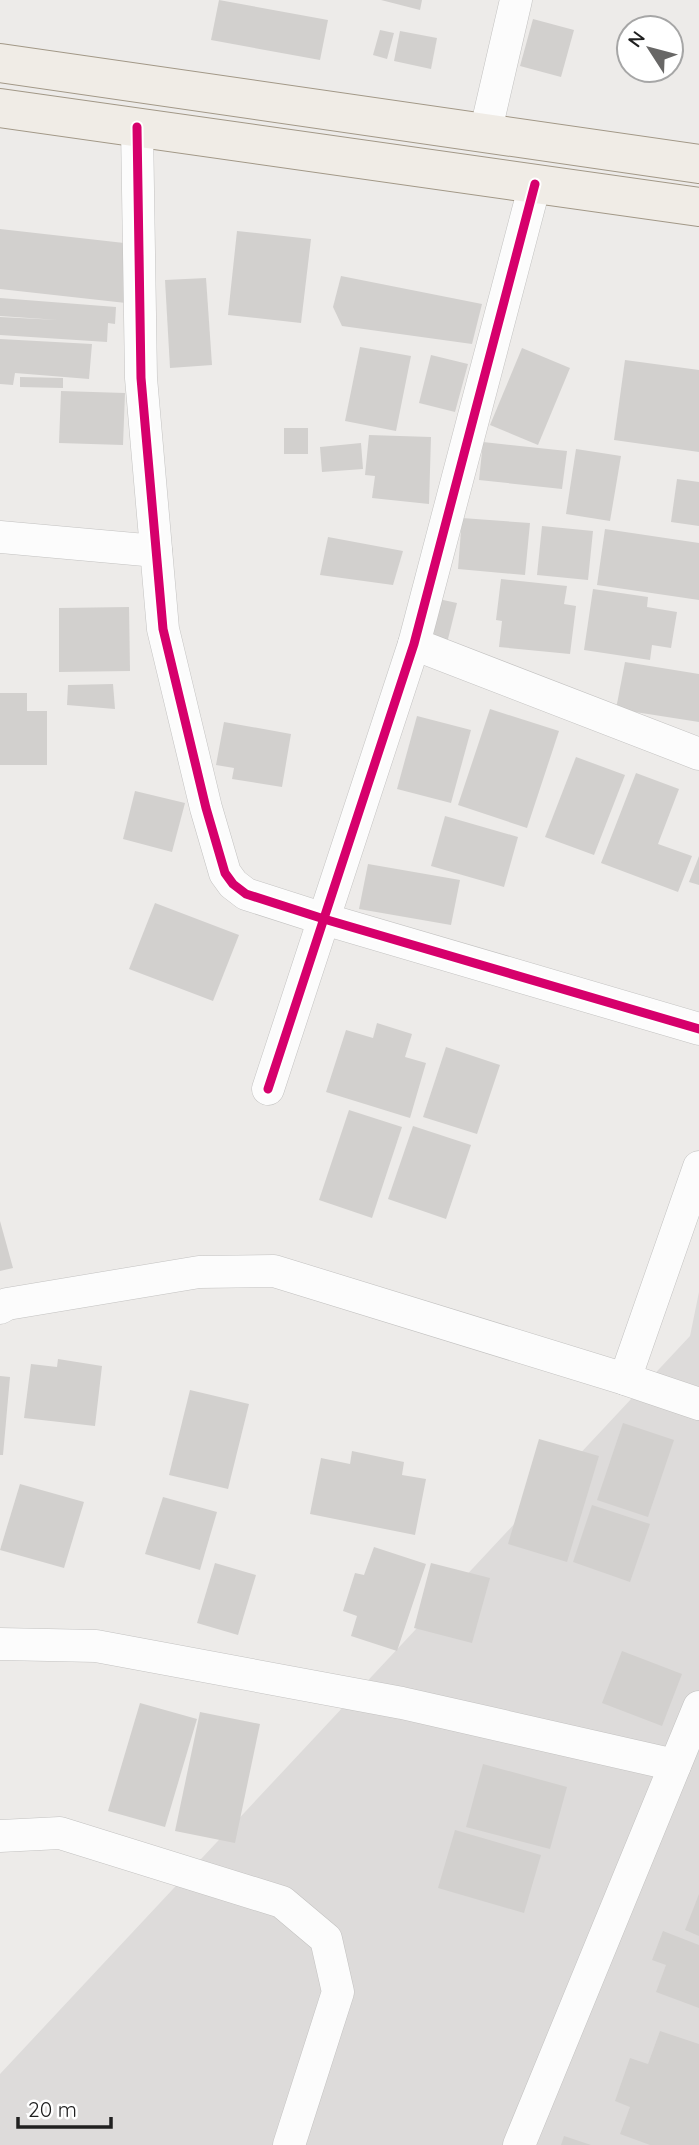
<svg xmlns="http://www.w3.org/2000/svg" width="699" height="2145" viewBox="0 0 699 2145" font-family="Quicksand,sans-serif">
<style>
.residential{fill:#dddbda}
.building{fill:#d2d0ce}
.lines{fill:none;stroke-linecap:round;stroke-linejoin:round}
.minor-casing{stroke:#c3c2c1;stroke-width:33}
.major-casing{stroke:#a29887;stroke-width:40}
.minor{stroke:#fcfcfc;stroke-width:32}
.major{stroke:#f0ece6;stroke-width:38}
.cycleway-casing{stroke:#fff;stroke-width:13}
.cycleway{stroke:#d6006c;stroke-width:9}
</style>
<rect width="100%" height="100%" fill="#edebe9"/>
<!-- residential -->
<path class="residential" d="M699,1292V2145H0V2074L690,1336Z"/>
<!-- building -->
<g class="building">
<path d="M219,0L328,20L320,60L211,40Z"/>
<path d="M381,0H422L420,10Z"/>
<path d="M533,19L574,30L561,77L520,66Z"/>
<path d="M380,30L394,33L387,59L373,55Z"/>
<path d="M400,31L437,38L431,69L394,61Z"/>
<path d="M0,229L133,244L126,303L0,289Z"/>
<path d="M237,231L311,239L301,323L228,315Z"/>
<path d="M341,276L482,304L472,344L342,326L333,307Z"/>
<path d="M206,278L212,365L170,368L165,280Z"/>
<path d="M0,298L116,307L115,324L108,323L107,342L0,335V317L58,320L0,316Z"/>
<path d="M0,339L92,344L89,379L15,373L13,385L0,384Z"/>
<path d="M360,347L411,356L396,431L345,421Z"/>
<path d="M522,348L570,368L538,445L490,425Z"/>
<path d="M431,355L468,364L455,412L419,403Z"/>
<path d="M625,360L699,370V452L614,440Z"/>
<path d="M20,377L63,378V388L20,387Z"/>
<path d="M61,391L125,393L123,445L59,443Z"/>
<rect x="284" y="428" width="24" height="26"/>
<path d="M369,435L431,437L429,504L372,498L375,476L365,475Z"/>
<path d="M483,442L567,451L562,489L479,480Z"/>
<path d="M361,443L363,469L322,472L320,447Z"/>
<path d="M576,449L621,456L610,521L566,514Z"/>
<path d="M677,479L699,482V526L671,522Z"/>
<path d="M462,518L530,523L525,575L458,569Z"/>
<path d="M542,526L593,531L588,580L537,575Z"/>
<path d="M605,529L699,543V600L597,585Z"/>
<path d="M328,537L403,551L393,585L320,575Z"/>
<path d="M501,579L567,586L564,604L576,606L570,654L499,647L502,621L496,620Z"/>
<path d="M593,589L648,597L647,607L677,612L671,648L652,645L650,660L584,650Z"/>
<path d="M434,598L457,603L447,643L425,637Z"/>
<path d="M129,607L130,671L59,672V608Z"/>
<path d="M625,662L699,674V722L616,709Z"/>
<path d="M113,684L115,709L67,705L68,685Z"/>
<path d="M0,693H27V711H47V765H0Z"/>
<path d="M490,709L559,731L527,828L458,805Z"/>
<path d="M417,716L471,730L451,803L397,789Z"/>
<path d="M224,722L291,734L282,787L232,779L234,768L216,765Z"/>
<path d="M576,757L625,775L594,855L545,837Z"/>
<path d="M636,773L679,789L658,844L692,856L678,892L601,863Z"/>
<path d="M135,791L185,803L172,852L123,839Z"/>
<path d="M445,816L518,837L504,887L431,866Z"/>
<path d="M699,856V885L689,882Z"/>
<path d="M368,864L460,880L451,925L359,909Z"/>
<path d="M155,903L239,935L213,1001L129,969Z"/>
<path d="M377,1023L412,1034L405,1057L426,1063L410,1118L326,1092L346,1030L373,1038Z"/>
<path d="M446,1047L500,1065L477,1134L423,1117Z"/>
<path d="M349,1110L402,1127L372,1218L319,1200Z"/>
<path d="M413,1126L471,1145L446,1219L388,1199Z"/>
<path d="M0,1221L13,1268L0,1271Z"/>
<path d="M58,1359L102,1366L95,1426L24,1418L31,1364L57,1367Z"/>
<path d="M0,1376L10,1377L3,1455H0Z"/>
<path d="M190,1390L249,1404L228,1489L169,1475Z"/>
<path d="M623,1423L674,1440L648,1517L597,1500Z"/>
<path d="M539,1439L599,1456L567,1562L508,1544Z"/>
<path d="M352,1451L404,1462L402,1475L426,1479L415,1535L310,1514L321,1458L350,1464Z"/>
<path d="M20,1484L84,1502L64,1568L0,1550Z"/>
<path d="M163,1497L217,1512L200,1570L145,1554Z"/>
<path d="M592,1505L650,1524L630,1582L573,1562Z"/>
<path d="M374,1547L426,1564L397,1651L351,1636L357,1616L343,1611L355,1573L364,1575Z"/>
<path d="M215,1563L256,1575L238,1635L197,1623Z"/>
<path d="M431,1563L490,1578L472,1643L414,1628Z"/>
<path d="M622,1651L682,1674L662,1726L602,1703Z"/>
<path d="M140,1703L197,1719L165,1827L108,1811Z"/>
<path d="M200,1712L260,1724L235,1843L175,1831Z"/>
<path d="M483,1764L567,1787L550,1849L466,1827Z"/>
<path d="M455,1830L541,1855L524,1913L438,1888Z"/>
<path d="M699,1894V1936L685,1930Z"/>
<path d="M663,1931L699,1945V2008L656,1992L666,1965L652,1960Z"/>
<path d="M660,2031L699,2044V2145H650L620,2134L630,2107L615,2101L630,2058L648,2064Z"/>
<path d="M564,2136L591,2145H561Z"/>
</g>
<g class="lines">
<defs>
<g id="minor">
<path d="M137,127L141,378L163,629L206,808L225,873L233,884L246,894L324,919L699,1029"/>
<path d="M485,134L516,0"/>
<path d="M0,537L156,551"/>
<path d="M414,644L699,754"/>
<path d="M268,1089L414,644L535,184"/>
<path d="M0,1308L7,1304L199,1272L274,1271L625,1379L699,1404"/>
<path d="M625,1379L699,1167"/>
<path d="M0,1644L96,1646L402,1703L675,1765"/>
<path d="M0,1836L60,1833L282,1902L326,1939L338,1992L289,2145"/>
<path d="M519,2145L699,1707"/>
</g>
<g id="major">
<path d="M0,63L699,164"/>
<path d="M0,108L699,207"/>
</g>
</defs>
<!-- minor casing -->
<use href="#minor" class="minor-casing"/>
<!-- major casing -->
<use href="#major" class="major-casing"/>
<!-- minor -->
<use href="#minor" class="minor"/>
<!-- major -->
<use href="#major" class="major"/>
<defs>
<g id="cycleway">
<path d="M137,127L141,378L163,629L206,808L225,873L233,884L246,894L324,919L699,1029"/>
<path d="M268,1089L414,644L535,184"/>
</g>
</defs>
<!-- cycleway casing -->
<use href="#cycleway" class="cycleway-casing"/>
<!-- cycleway -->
<use href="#cycleway" class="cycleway"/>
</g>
<!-- north arrow -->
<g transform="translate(650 49) rotate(306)"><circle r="33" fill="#ffffff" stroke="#a6a6a6" stroke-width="2"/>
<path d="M0-5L12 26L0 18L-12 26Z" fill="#686766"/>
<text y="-10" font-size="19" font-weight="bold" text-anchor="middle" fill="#202020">N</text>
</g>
<!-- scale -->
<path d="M18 2117v10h93v-10" fill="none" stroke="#202020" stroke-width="3.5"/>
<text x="28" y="2117" font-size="21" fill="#202020" stroke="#ffffff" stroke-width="5" paint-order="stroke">20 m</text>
</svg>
